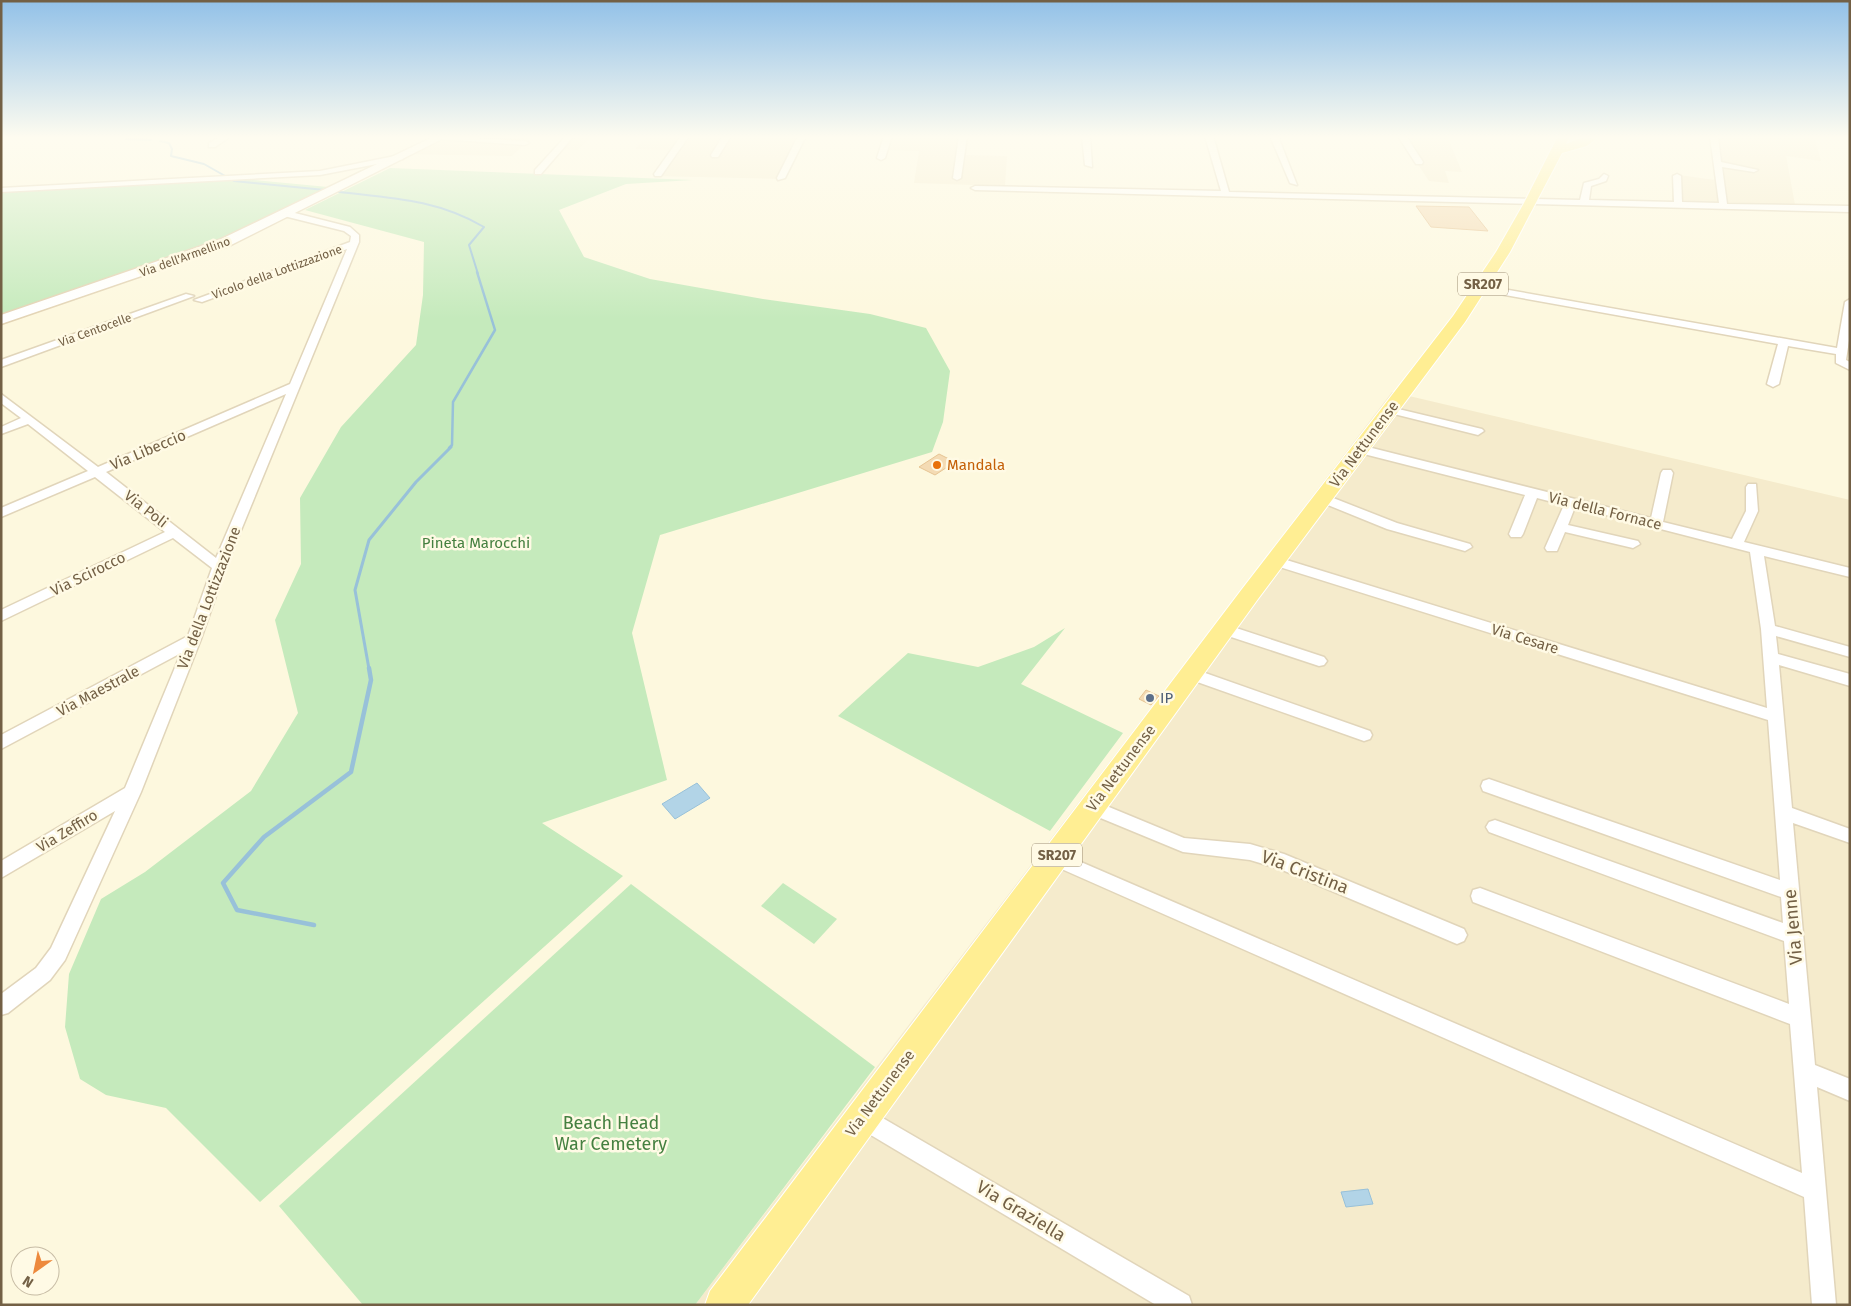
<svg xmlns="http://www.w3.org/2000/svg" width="1851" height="1306" viewBox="0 0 1851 1306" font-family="'Fira Sans',sans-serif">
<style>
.residential{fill:#f5ebcc}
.green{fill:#c5eabc}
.water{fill:#b2d4e7;stroke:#98c1d9}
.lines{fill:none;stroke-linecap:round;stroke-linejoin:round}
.stream-far3{stroke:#98c1d9;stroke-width:2}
.stream-far2{stroke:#98c1d9;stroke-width:2.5}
.stream-far1{stroke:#98c1d9;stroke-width:3}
.stream{stroke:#98c1d9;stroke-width:4.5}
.building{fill:#f4dbb4;stroke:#e7c594}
.street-casing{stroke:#e1d5ba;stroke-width:3}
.secondary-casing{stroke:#e3d4b5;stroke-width:3}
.primary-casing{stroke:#fff;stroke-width:2}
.street{fill:#fff;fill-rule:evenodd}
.secondary{fill:#fff;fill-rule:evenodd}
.primary{fill:#ffee93;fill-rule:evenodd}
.food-dot{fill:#e8710a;stroke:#fffae5;stroke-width:2}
.service-dot{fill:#5c6f8a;stroke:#fffae5;stroke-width:2}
.labels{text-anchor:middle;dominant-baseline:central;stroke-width:5;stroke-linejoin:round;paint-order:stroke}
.far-street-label{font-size:12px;fill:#736045;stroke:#fffae5}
.shield{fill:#fffae5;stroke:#9d8e75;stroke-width:1}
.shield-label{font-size:14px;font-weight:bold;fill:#736045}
.street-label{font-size:15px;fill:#736045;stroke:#fffae5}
.food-label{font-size:15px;fill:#c56008;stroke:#fffae5;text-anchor:start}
.park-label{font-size:15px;fill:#458040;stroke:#fffae5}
.service-label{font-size:15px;fill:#4e5e75;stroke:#fffae5;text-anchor:start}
.near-street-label{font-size:18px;fill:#736045;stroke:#fffae5}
.near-park-label{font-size:18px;fill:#458040;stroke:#fffae5}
</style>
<rect width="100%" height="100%" fill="#fdf8de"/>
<!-- residential -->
<g class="residential">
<path d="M437,136H533L512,156L400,154Z"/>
<path d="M567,136H591L578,150L554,149Z"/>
<path d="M646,136H807L785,179L653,176L672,150L635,149Z"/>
<path d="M883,136H969L966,155L1007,156L1005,186L914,183L919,151L879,150Z"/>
<path d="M1399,136H1447L1462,172L1445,171L1449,183L1429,181Z"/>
<path d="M1710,136H1814L1821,161L1786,156L1796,210L1672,207V174L1715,180Z"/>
<path d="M1392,392L1850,500V1305H695Z"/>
</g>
<!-- green -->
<g class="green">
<path d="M390,168L693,180L626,184L559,210L584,257L650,279L763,299L870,314L926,328L950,371L943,422L932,452L660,535L632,633L667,780L542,823L623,876L260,1202L166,1108L106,1095L80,1079L65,1027L69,974L101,899L145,872L251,791L298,713L275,620L301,564L300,498L341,427L416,345L423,295L424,242L305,210Z"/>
<path d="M361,170L365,171L225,242L1,318V192L254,178L253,180L328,187Z"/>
<path d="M1065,628L1021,684L1123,733L1050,831L838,716L908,653L978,667L1034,647Z"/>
<path d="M783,883L837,919L814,944L761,906Z"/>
<path d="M631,884L875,1067L695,1305H363L279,1206Z"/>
</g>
<!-- water -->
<g class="water">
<path d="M697,783L710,798L675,819L662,804Z"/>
<path d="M1368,1189L1373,1204L1346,1207L1341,1192Z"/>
</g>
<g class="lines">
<!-- stream-far3 -->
<g class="stream-far3">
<path d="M126,136V139L151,140"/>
<path d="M160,141L169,143L172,149L171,156L204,164L234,181L325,190"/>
<path d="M332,191C388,198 434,198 484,227L469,245L478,274"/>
</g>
<!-- stream-far2 -->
<path class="stream-far2" d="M449,448L452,445L453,402L495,330L477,272"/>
<!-- stream-far1 -->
<path class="stream-far1" d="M369,669L355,590L369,540L416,482L451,447"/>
<!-- stream -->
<path class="stream" d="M314,925L237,910L223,883L264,837L351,772L371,680L369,668"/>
</g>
<!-- building -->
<g class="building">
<path d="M1416,206L1469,207L1488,231L1431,227Z"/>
<path d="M939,454L955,462L935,475L919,467Z"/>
<path d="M1146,690L1159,696L1151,705L1139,699Z"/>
</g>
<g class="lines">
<defs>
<g id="street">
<path d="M222,136H231L215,147H209V143Z"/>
<path d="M437,136L525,141L529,143L525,145L440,139Z"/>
<path d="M566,136H574L541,174H535V170Z"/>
<path d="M681,136H689L661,176H655L654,174Z"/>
<path d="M723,136H731L718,157H712L711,155Z"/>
<path d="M798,136H806L785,178L778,180L777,178Z"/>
<path d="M884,136H892L885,158L881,160L877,158Z"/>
<path d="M959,136H967L961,178L957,180L953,178Z"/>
<path d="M1082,136H1090L1092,167L1085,165Z"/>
<path d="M1205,136H1213L1229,192L1580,200L1584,183L1599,179L1604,174L1608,176L1606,181L1591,186L1589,200L1674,202L1673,176L1677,174L1681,176L1682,202L1719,203L1710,136H1718L1721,162L1758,170L1754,172L1722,167L1727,204L1850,206V212L975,190L971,188L975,186L1221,191Z"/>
<path d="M1270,136H1278L1297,185L1290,183Z"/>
<path d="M1398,136H1406L1423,162L1422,164H1416Z"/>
<path d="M400,155H403V159L320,175L1,192V188L320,171Z"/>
<path d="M287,211L350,227L359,235V242L226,567L201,639L141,792L65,960L50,980L8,1013L1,1015V994L36,968L51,948L115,811L1,878V861L125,788L181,653L1,749V735L188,636L212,568L173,538L1,621V610L165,532L95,477L1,517V508L88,471L28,424L1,434V427L21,418L1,403V394L98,467L290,384L347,249L202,302L194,300L350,242L351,236L344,231L284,216V212ZM286,394L216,558L106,472Z"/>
<path d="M1480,285L1837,348L1845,302L1850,299V334L1846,360L1850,362V370L1836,363V354L1788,346L1779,384L1773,387L1767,384L1778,344L1477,290L1475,288Z"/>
<path d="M186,294L194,296L1,367V360Z"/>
<path d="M1390,407L1482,429L1484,431L1478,435L1386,412V408Z"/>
<path d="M1360,445L1651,518L1661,473L1663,470H1671L1673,473L1663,522L1732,539L1746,511V487L1748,484H1756L1758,511L1744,542L1850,568V577L1764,556L1775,626L1850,647V657L1776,636L1778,654L1850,674V686L1779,665L1792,808L1850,829V843L1793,823L1815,1065L1850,1079V1101L1817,1087L1836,1305H1812L1804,1197L1048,863L1045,858L1048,853L1054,850L1060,853L1802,1173L1790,1024L1473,902L1471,896L1473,890L1480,888L1789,1004L1784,941L1489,832L1486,827L1489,822L1495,820L1783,923L1781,897L1483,791L1481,786L1483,781L1489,779L1780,880L1768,720L1270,564L1268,561L1270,558H1280L1767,708L1761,629L1750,552L1575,507L1568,525L1638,541L1640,544L1633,548L1565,532L1557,551H1547L1545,548L1564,505L1537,498L1523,534L1521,537H1511L1509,534L1525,495L1356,452L1354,449Z"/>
<path d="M1323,494L1397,523L1470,544L1472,547L1465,551L1387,529L1318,501L1317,498Z"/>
<path d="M1224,624L1324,657L1327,661L1324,665L1319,666L1219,633L1217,629Z"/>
<path d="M1191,668L1370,731L1372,735L1370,739L1364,741L1186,678L1183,674L1186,670Z"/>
<path d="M1092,800L1184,838L1250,844L1284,854L1464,929L1467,935L1464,941L1457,944L1280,869L1250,860L1183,852L1086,812L1083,807L1086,802Z"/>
<path d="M862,1106L1189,1296L1192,1305H1156L854,1125L851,1117L854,1109Z"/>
</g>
<path id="secondary" d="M435,136H448L229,246L1,324V315L219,240Z"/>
<path id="primary" d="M1558,136H1570L1566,144L1585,136H1599L1587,146L1562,153L1510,252L1465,322L1258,599L748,1305H705L710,1291L1242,589L1453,316L1496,252L1524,203Z"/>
</defs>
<!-- street casing -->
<use href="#street" class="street-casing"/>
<!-- secondary casing -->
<use href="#secondary" class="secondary-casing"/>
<!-- primary casing -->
<use href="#primary" class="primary-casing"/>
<!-- street -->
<use href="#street" class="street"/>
<!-- secondary -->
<use href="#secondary" class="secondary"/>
<!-- primary -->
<use href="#primary" class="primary"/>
</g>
<!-- sky -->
<linearGradient id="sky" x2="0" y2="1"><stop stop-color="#92c1e8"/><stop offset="0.43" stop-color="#fefcf0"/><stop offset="1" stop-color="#fefcf0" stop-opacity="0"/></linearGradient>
<rect width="1851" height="319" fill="url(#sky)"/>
<!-- markers -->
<circle class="food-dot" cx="937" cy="465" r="5"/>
<circle class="service-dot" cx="1150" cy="698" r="5"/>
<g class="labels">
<!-- far-street labels -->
<g class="far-street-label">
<text transform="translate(185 257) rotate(-20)">Via dell'Armellino</text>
<text transform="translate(277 272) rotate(-20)">Vicolo della Lottizzazione</text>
<text transform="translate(95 330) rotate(-20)">Via Centocelle</text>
</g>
<!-- shield labels -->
<g class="shield">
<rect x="1458" y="272.5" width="50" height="23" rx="4"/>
<rect x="1032" y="843.5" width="50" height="23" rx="4"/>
</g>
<g class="shield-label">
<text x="1483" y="284">SR207</text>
<text x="1057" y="855">SR207</text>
</g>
<!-- street labels -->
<g class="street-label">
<text transform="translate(1364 444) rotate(-53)">Via Nettunense</text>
<text transform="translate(148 450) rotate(-23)">Via Libeccio</text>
<text transform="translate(146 509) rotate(38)">Via Poli</text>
<text transform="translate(1605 511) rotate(14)">Via della Fornace</text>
<text transform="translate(88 574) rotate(-26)">Via Scirocco</text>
<text transform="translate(209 598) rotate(-69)">Via della Lottizzazione</text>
<text transform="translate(1525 639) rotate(17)">Via Cesare</text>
<text transform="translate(98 691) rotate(-28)">Via Maestrale</text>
<text transform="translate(1121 768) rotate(-53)">Via Nettunense</text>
<text transform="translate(67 831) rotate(-31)">Via Zeffiro</text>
<text transform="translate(880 1093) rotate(-53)">Via Nettunense</text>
</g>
<!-- food labels -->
<g class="food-label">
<text x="947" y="465">Mandala</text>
</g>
<!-- park labels -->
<g class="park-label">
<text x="476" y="543">Pineta Marocchi</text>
</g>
<!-- service labels -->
<g class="service-label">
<text x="1160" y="698">IP</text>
</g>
<!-- near-street labels -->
<g class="near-street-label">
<text transform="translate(1305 872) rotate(21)">Via Cristina</text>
<text transform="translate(1793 927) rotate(-95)">Via Jenne</text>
<text transform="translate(1021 1211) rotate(31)">Via Graziella</text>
</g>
<!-- near-park labels -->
<g class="near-park-label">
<text x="611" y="1123">Beach Head<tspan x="611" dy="21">War Cemetery</tspan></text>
</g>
</g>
<!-- border -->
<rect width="1851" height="1306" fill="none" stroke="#736045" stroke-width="5"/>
<!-- north arrow -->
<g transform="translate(35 1271) rotate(213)"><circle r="24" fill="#fffae5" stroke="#c7bca5"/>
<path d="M0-4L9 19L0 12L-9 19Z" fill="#ed893c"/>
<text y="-8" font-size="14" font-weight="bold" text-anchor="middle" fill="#736045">N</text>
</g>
</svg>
